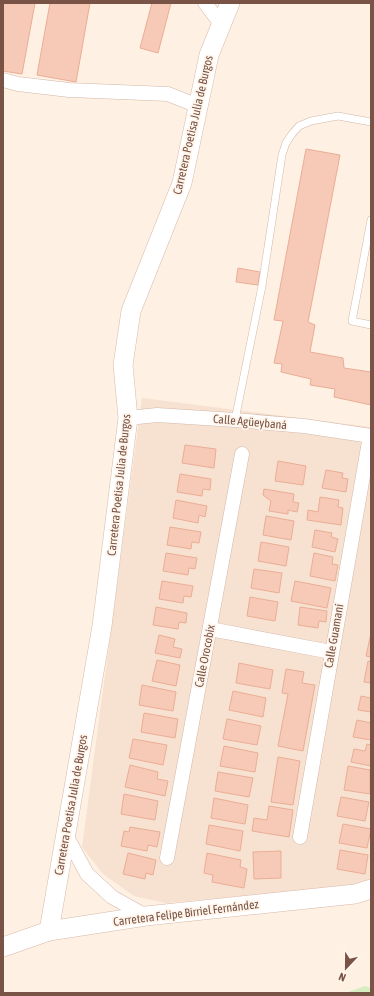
<svg xmlns="http://www.w3.org/2000/svg" width="374" height="996" viewBox="0 0 374 996" font-family="'Asap Condensed',sans-serif">
<style>
.residential{fill:#f7e1d0}
.green{fill:#d7edbf}
.building{fill:#f6cab7;stroke:#ebad96}
.lines{fill:none;stroke-linecap:round;stroke-linejoin:round}
.lane-casing{stroke:#d3b8aa;stroke-width:8}
.street-casing{stroke:#d3b8aa;stroke-width:15}
.secondary-casing{stroke:#d9b9a9;stroke-width:20}
.lane{stroke:#fff;stroke-width:7}
.street{stroke:#fff;stroke-width:14}
.secondary{stroke:#fff;stroke-width:19}
.labels{text-anchor:middle;dominant-baseline:central;stroke-width:3.5;stroke-linejoin:round;paint-order:stroke}
.street-label{font-size:12px;fill:#795346;stroke:#fff5eb}
</style>
<rect width="100%" height="100%" fill="#fef0e2"/>
<!-- residential -->
<path class="residential" d="M142,398L371,427V878L353,886L165,903L134,896L103,874L82,847Z"/>
<!-- green -->
<path class="green" d="M365,986L371,988V993H345Z"/>
<!-- building -->
<g class="building">
<path d="M3,3H35L22,74L3,71Z"/>
<path d="M50,3H90L76,82L37,75Z"/>
<path d="M152,3H171L158,53L140,48Z"/>
<path d="M306,149L340,155L308,322L315,325L310,352L343,358L344,368L371,372V405L334,397L335,389L310,385L311,379L281,372L282,364L274,363L283,321L274,320Z"/>
<path d="M238,268L260,272L258,285L236,282Z"/>
<path d="M185,445L216,449L214,468L182,463Z"/>
<path d="M278,461L306,466L303,485L275,481Z"/>
<path d="M326,470L343,473L342,478L348,479L346,492L322,488Z"/>
<path d="M180,474L211,479L210,490L203,489L202,496L177,492Z"/>
<path d="M264,489L294,494L293,502L299,503L297,512L288,510V514L269,511L271,501L263,495Z"/>
<path d="M320,497L339,500L338,507L343,508L341,525L307,520L308,510L318,512Z"/>
<path d="M176,500L207,506L205,517L199,515L198,523L173,518Z"/>
<path d="M266,516L294,521L291,540L263,535Z"/>
<path d="M170,527L201,532L199,543L192,542L191,549L167,545Z"/>
<path d="M315,530L332,533L331,537L338,539L335,552L312,547Z"/>
<path d="M261,542L289,547L286,566L258,561Z"/>
<path d="M166,553L197,558L195,569L189,568L188,575L163,571Z"/>
<path d="M314,553L333,557L332,564L338,565L335,581L310,576Z"/>
<path d="M254,569L282,573L279,593L251,588Z"/>
<path d="M162,581L193,586L191,597L184,596L183,603L159,599Z"/>
<path d="M295,581L331,588L327,608L291,601Z"/>
<path d="M250,597L278,602L275,621L247,616Z"/>
<path d="M156,607L187,613L186,623L179,622L178,629L153,625Z"/>
<path d="M300,607L327,611L326,622L319,621L318,628L298,625Z"/>
<path d="M371,633V657L366,656Z"/>
<path d="M159,635L175,639L173,647L182,649L180,658L155,653Z"/>
<path d="M157,660L180,665L176,686L152,681Z"/>
<path d="M368,661L371,662V683L364,682Z"/>
<path d="M239,663L273,670L270,689L236,683Z"/>
<path d="M286,669L304,672L302,683L315,685L303,751L278,746L288,694L282,693Z"/>
<path d="M142,685L176,692L173,711L139,705Z"/>
<path d="M233,691L266,698L263,717L229,710Z"/>
<path d="M361,696L371,698V712L358,710Z"/>
<path d="M144,713L178,719L175,738L141,732Z"/>
<path d="M227,719L261,726L257,745L223,739Z"/>
<path d="M357,720L371,723V740L353,737Z"/>
<path d="M133,739L167,745L163,765L129,758Z"/>
<path d="M367,744L371,745V766L351,762L354,749L365,751Z"/>
<path d="M224,746L258,753L255,772L220,766Z"/>
<path d="M278,757L300,761L293,805L271,802Z"/>
<path d="M130,765L158,772L157,779L168,781L165,796L125,787Z"/>
<path d="M348,766L370,770V794L344,790Z"/>
<path d="M218,772L253,778L249,797L215,791Z"/>
<path d="M124,794L158,801L155,820L121,814Z"/>
<path d="M341,797L369,802L365,821L337,816Z"/>
<path d="M214,798L248,805L245,824L211,818Z"/>
<path d="M269,806L293,810L289,837L252,831L254,818L267,820Z"/>
<path d="M343,824L371,829L367,848L339,843Z"/>
<path d="M209,825L243,831L240,851L206,844Z"/>
<path d="M130,827L160,832L157,847L148,845L147,851L121,846L124,831L129,832Z"/>
<path d="M340,850L368,855L365,874L337,869Z"/>
<path d="M281,851V878L254,879L253,852Z"/>
<path d="M128,853L156,860L153,875L146,873L145,879L123,874Z"/>
<path d="M207,853L241,860L240,867L247,869L244,888L212,882L213,875L204,873Z"/>
</g>
<g class="lines">
<defs>
<g id="lane">
<path d="M371,220L352,321L371,325"/>
<path d="M235,420L262,286L282,155L286,143L292,134L299,126L311,121L338,116L371,122"/>
</g>
<g id="street">
<path d="M205,3L221,24"/>
<path d="M3,80L18,84L69,90L168,94L198,106"/>
<path d="M128,418L157,415L235,420L304,426L371,436"/>
<path d="M210,629L331,652"/>
<path d="M66,835L87,874L112,897L146,916"/>
<path d="M300,837L370,436"/>
<path d="M167,858L242,454"/>
</g>
<g id="secondary">
<path d="M49,931L102,626L128,418L123,365L131,311L182,183L209,55L230,3"/>
<path d="M3,947L49,931L146,916L355,894L371,889"/>
</g>
</defs>
<!-- lane casing -->
<use href="#lane" class="lane-casing"/>
<!-- street casing -->
<use href="#street" class="street-casing"/>
<!-- secondary casing -->
<use href="#secondary" class="secondary-casing"/>
<!-- lane -->
<use href="#lane" class="lane"/>
<!-- street -->
<use href="#street" class="street"/>
<!-- secondary -->
<use href="#secondary" class="secondary"/>
</g>
<g class="labels">
<!-- street labels -->
<g class="street-label">
<text transform="translate(193 125) rotate(-77)">Carretera Poetisa Julia de Burgos</text>
<text transform="translate(250 422) rotate(5)">Calle Agüeybaná</text>
<text transform="translate(119 485) rotate(-84)">Carretera Poetisa Julia de Burgos</text>
<text transform="translate(334 636) rotate(-80)">Calle Guamaní</text>
<text transform="translate(205 656) rotate(-79)">Calle Orocobix</text>
<text transform="translate(71 805) rotate(-80)">Carretera Poetisa Julia de Burgos</text>
<text transform="translate(186 913) rotate(-7)">Carretera Felipe Birriel Fernández</text>
</g>
</g>
<!-- border -->
<rect width="374" height="996" fill="none" stroke="#795346" stroke-width="8"/>
<!-- north arrow -->
<g transform="translate(346 968) rotate(202)" stroke="#fff5eb" stroke-width="3" paint-order="stroke">
<path d="M0-3L7 15L0 10L-7 15Z" fill="#795346"/>
<text y="-6" font-size="11" font-weight="bold" text-anchor="middle" fill="#795346">N</text>
</g>
</svg>
